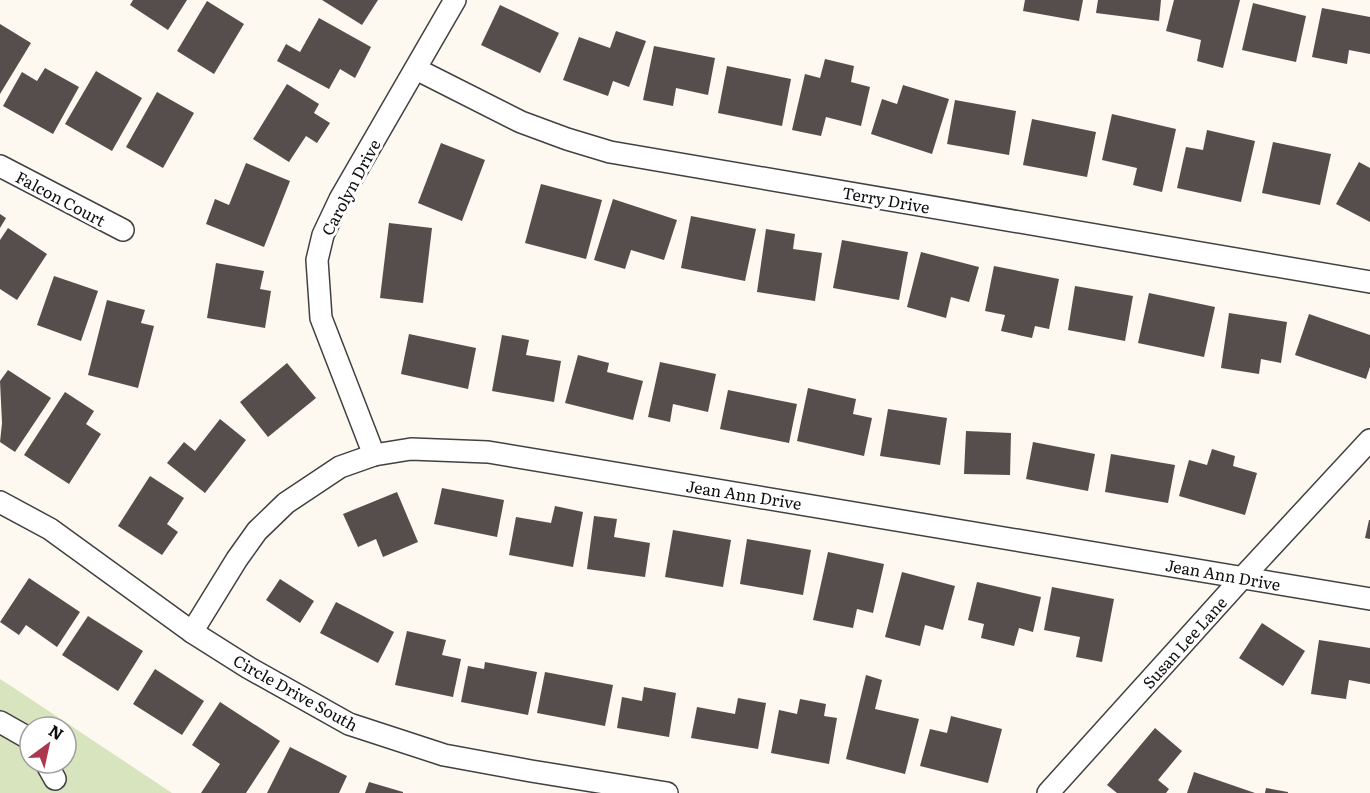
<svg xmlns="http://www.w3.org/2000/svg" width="1370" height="793" viewBox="0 0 1370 793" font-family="Literata,serif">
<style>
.green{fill:#d7e4be;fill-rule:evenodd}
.building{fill:#554e4c}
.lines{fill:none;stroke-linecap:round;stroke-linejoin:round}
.minor-casing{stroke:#414141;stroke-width:24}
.minor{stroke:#fff;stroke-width:21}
.labels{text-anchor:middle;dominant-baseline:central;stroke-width:6;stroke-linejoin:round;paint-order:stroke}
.street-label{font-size:16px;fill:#0e0e0e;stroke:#fff}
</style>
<rect width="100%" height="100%" fill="#fdf9f1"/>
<!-- green -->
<path class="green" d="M0,679L14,688L172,793H0ZM30,727H66V763H30Z"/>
<!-- building -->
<g class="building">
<path d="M133,0H187L168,30L130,5Z"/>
<path d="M322,0H378L362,25Z"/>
<path d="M1025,0H1083L1079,21L1023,11Z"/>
<path d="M1098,0H1161L1159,21L1096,13Z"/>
<path d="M1174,0H1240L1223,68L1197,61L1201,40L1166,31Z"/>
<path d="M207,1L244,24L214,74L177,51Z"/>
<path d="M1253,3L1306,16L1296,62L1242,50Z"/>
<path d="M500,5L559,33L540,73L481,45Z"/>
<path d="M1322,8L1370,17V54L1349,50L1347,64L1312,57Z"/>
<path d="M319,18L371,47L355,78L340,69L329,89L277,61L286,44L300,52Z"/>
<path d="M0,24L31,43L0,94Z"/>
<path d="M616,31L646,41L629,87L613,81L608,96L563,80L579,37L610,48Z"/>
<path d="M654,46L715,58L708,95L676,88L673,106L643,100Z"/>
<path d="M825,59L854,66L851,82L870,87L861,126L826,117L821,136L792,130L805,74L820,78Z"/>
<path d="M727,66L791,79L782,126L718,113Z"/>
<path d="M45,68L79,87L53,134L3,106L22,72L37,81Z"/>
<path d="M96,71L142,98L112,151L65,124Z"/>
<path d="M287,84L319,104L314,113L330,123L317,143L306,136L289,162L253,139Z"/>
<path d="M903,85L949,99L932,154L871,134L882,99L897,104Z"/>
<path d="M157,92L194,113L163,168L126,147Z"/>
<path d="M955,100L1016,111L1009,155L947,144Z"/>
<path d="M1112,114L1176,129L1162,192L1133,185L1137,168L1102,160Z"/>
<path d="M1032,119L1096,132L1087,177L1023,165Z"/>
<path d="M1207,130L1255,141L1241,202L1177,188L1186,147L1203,150Z"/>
<path d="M1273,142L1331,154L1320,205L1262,193Z"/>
<path d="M441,143L485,160L462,221L418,203Z"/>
<path d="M1359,162L1370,168V222L1336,204Z"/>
<path d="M246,163L290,181L264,247L206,224L215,199L229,205Z"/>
<path d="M541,184L602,200L586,259L525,243Z"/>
<path d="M613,199L677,220L664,260L631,250L625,269L594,260Z"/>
<path d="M0,214L6,218L0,228Z"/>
<path d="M691,216L756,229L745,281L681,268Z"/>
<path d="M389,223L432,228L423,303L380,298Z"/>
<path d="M8,228L47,254L17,300L0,289V240Z"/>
<path d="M766,229L795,234L793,249L822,253L815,301L757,292Z"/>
<path d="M842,240L908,252L899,300L833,288Z"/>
<path d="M921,252L979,267L969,302L951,297L946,318L907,307Z"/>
<path d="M216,263L264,271L260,289L271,291L265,328L207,318Z"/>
<path d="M994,266L1059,279L1049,329L1035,326L1032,338L1001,331L1005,315L985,311Z"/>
<path d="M54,276L98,291L81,341L37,325Z"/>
<path d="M1075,286L1133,296L1125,341L1068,330Z"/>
<path d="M1149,293L1215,307L1204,357L1138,343Z"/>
<path d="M107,300L145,310L141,323L154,326L138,388L88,375Z"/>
<path d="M1229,313L1287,322L1281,363L1261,359L1259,374L1221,368Z"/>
<path d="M1309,314L1370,335V367L1366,379L1295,355Z"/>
<path d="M409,334L476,348L468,389L401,374Z"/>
<path d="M502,335L529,340L526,355L561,361L554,402L492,391Z"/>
<path d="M578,355L609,363L607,372L643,381L633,420L565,403Z"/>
<path d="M660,362L716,374L708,412L673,404L670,422L648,417Z"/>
<path d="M287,363L316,398L268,437L240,402Z"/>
<path d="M8,370L51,398L15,452L0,442L2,423L0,381Z"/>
<path d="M808,388L856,399L853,414L872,418L864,456L797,441Z"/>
<path d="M728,390L797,404L789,443L720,429Z"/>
<path d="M65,392L94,411L86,424L101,434L69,484L24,455Z"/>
<path d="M888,409L947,418L940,465L880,456Z"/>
<path d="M220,419L246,440L205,493L167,463L184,442L195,451Z"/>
<path d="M966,431L1011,433L1010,475L964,474Z"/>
<path d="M1033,442L1095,454L1088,491L1026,479Z"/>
<path d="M1212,449L1235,456L1233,466L1257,473L1245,515L1179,496L1189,460L1207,465Z"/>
<path d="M1111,454L1175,465L1168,503L1105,492Z"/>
<path d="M150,476L184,498L167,524L178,532L162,555L118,526Z"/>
<path d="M442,488L504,500L497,537L434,524Z"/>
<path d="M397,492L418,542L383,557L376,539L358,547L343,514Z"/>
<path d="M555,506L583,512L573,567L509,555L516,517L551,523Z"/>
<path d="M594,516L617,519L614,537L650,543L645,577L587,569Z"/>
<path d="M1369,520H1370V539L1365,538Z"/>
<path d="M673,530L731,540L723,587L665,577Z"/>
<path d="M747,539L811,550L803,595L740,584Z"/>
<path d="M828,552L884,564L873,613L857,609L853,628L813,620Z"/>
<path d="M902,572L955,586L943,630L925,625L920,646L885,637Z"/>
<path d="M29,578L80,612L57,647L26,625L19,635L0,622Z"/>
<path d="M280,579L314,601L300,623L266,600Z"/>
<path d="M977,582L1041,597L1033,632L1019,628L1014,646L981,638L984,624L968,620Z"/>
<path d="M1052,587L1114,599L1102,662L1076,657L1080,637L1044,630Z"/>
<path d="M336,602L394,632L378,663L320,633Z"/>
<path d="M88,616L143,651L118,691L62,655Z"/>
<path d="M1262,623L1305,651L1283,686L1239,658Z"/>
<path d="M407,631L446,640L442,655L461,659L453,697L395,685Z"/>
<path d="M1319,640L1370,648V684L1349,680L1346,699L1311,694Z"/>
<path d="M485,662L537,672L528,715L461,702L468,666L484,669Z"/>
<path d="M155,669L204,701L182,735L133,704Z"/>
<path d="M545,672L613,685L605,726L537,713Z"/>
<path d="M866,675L882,680L875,709L919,719L905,774L846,759Z"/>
<path d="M644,687L676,693L669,737L617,728L622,697L642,701Z"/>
<path d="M738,698L766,703L758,749L691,738L697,707L735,714Z"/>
<path d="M800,699L826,704L824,716L837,718L829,764L771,753L779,710L797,714Z"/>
<path d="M220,702L280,741L246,793H201L220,764L192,745Z"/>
<path d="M951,716L1002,729L988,783L920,766L930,729L947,733Z"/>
<path d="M1155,728L1182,751L1158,780L1169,789L1166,793H1117L1107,785Z"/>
<path d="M290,747L347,776L339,793H267Z"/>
<path d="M1194,772L1255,793H1187Z"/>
<path d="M369,782L403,792V793H365Z"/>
<path d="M1266,788L1288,792V793H1265Z"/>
</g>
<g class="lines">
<defs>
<g id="minor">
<path d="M416,69L521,122L567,139L610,152L1370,282"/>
<path d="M0,166L123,230"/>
<path d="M374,455L321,318L317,260L323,235L340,199L455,0"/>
<path d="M0,502L50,529L192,632L249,668L349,724L444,755L531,771L667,793"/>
<path d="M192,632L237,559L257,531L286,503L340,467L374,455L411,449L488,452L1370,599"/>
<path d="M0,722L30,739"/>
<path d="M46,763L55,779"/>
<path d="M1048,793L1243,577L1370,440"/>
</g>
</defs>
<!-- minor casing -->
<use href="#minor" class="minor-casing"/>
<!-- minor -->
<use href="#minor" class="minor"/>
</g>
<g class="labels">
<!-- street labels -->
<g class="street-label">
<text transform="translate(350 187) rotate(-62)">Carolyn Drive</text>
<text transform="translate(61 198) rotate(28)">Falcon Court</text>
<text transform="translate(886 199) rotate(10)">Terry Drive</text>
<text transform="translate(744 494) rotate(9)">Jean Ann Drive</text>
<text transform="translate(1223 574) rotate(10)">Jean Ann Drive</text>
<text transform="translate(1184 642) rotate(-48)">Susan Lee Lane</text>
<text transform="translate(296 692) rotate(29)">Circle Drive South</text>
</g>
</g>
<!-- north arrow -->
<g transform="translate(48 745) rotate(33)"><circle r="28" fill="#ffffff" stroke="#9f9f9f" stroke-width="1.5"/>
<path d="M0-4.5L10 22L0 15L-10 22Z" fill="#ac374f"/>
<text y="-9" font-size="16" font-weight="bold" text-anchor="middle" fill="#0e0e0e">N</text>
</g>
</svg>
